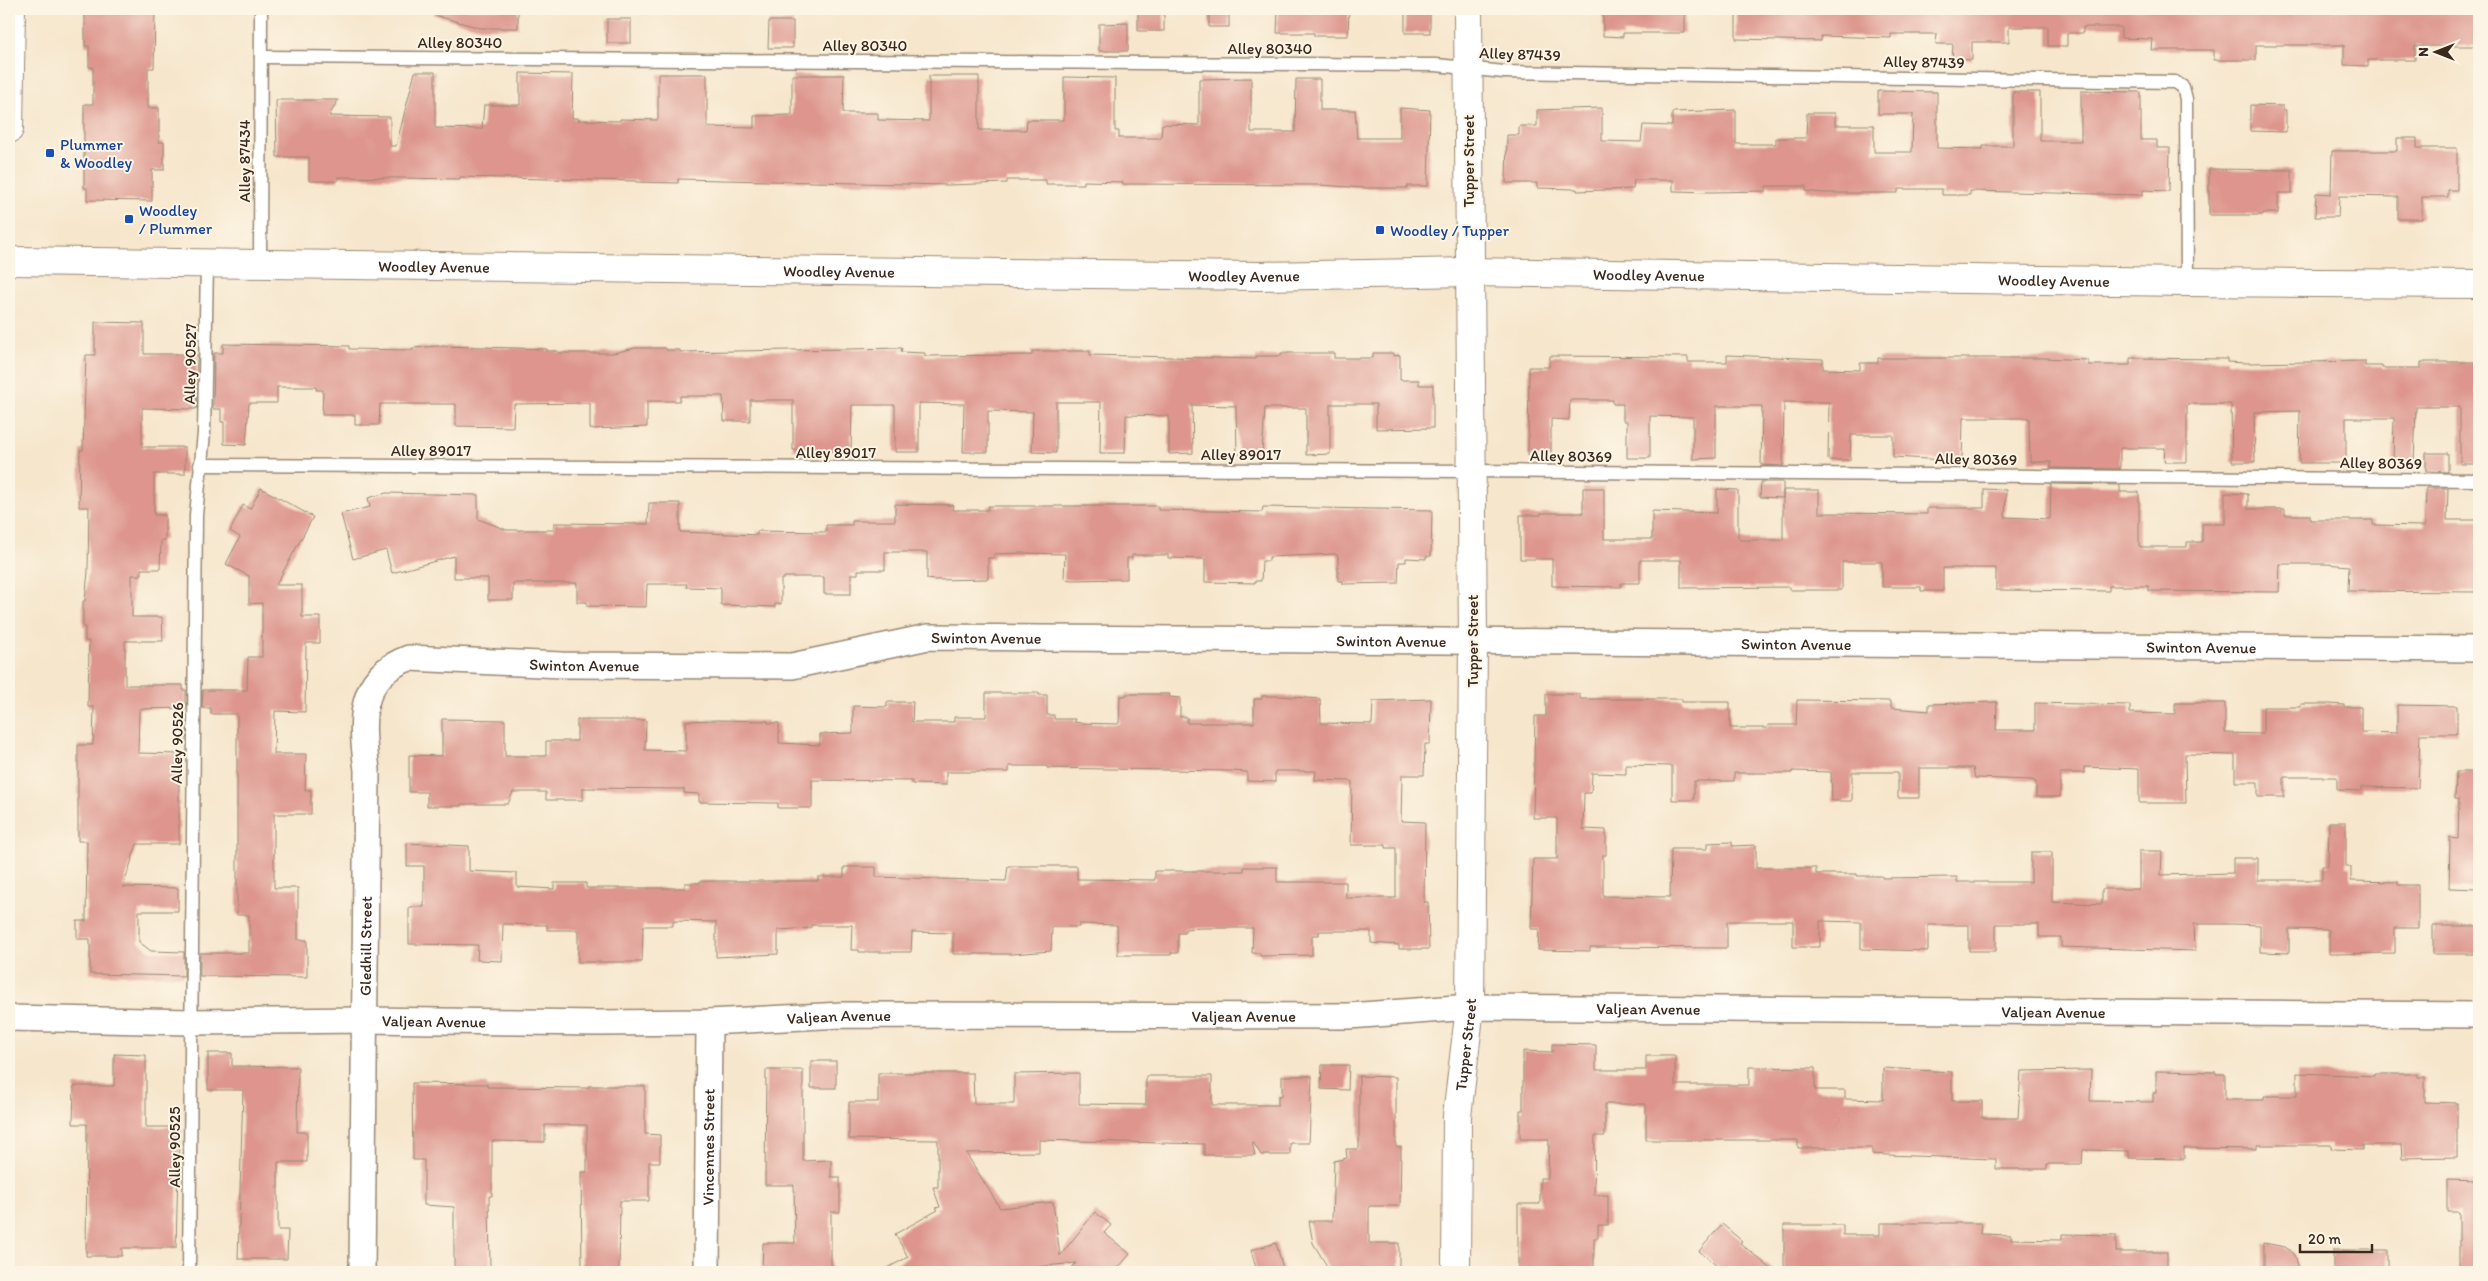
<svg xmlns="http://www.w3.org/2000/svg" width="2488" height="1281" viewBox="0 0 2488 1281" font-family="Itim,sans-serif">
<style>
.building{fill:#dd958d}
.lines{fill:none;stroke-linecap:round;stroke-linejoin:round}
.lane-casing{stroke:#988875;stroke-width:15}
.street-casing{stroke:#988875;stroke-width:28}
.secondary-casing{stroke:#988875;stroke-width:30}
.primary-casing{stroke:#988875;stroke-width:30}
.lane{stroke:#fff;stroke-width:12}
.street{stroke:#fff;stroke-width:25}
.secondary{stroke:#fff;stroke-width:28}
.primary{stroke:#fff;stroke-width:28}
.transit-dot{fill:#1a4fb4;stroke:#fcf5e5;stroke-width:2}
.labels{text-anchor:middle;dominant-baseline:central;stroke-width:4;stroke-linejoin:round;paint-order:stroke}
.street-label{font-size:16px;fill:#3b2a1e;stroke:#fcf5e5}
.transit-label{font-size:16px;fill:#164399;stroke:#fcf5e5;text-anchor:start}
</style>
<rect width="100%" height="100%" fill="#fcf5e5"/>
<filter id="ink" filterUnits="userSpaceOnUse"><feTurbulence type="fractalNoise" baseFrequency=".02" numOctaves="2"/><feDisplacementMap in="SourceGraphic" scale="10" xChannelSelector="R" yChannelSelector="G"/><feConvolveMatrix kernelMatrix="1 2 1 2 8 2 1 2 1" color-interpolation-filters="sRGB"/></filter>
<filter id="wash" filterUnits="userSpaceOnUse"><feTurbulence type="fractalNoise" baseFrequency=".0096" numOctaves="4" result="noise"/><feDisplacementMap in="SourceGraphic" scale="20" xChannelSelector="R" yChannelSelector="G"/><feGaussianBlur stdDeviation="1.12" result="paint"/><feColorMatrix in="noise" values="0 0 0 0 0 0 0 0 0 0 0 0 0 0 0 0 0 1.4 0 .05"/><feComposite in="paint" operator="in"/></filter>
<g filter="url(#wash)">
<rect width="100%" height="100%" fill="#f6e6cc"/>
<g id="blocks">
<!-- building -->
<g class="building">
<path d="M85,9H155L154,68H148V108H159V142H164V170H152V201L87,200V188H84V104H93V67H89V46H85Z"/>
<path d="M434,9H518V28H480L434,15Z"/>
<rect x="1138" y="9" width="26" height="22"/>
<rect x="1209" y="9" width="20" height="18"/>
<path d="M1278,9H1349L1348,36H1314V33H1277Z"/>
<rect x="1405" y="9" width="25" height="24"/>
<path d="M1603,9H1685V33H1623V37L1603,36Z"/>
<path d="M1736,9H2479V46H2415V60H2368V66L2344,65V45H2256V60H2214V50H2151L2152,39L2121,38V27H2083V33H2067V46H2048V27H2009V42H1972V60L1952,59L1953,44H1936L1937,34H1891V38L1821,36V41L1736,39Z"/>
<rect x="607" y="19" width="24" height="24"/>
<path d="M769,21H793V48H768Z"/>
<path d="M1128,23V51H1099V24Z"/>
<path d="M415,72H435V128L482,129L484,105H520V73L573,74L572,118H578V120L620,121V119L658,120V74H707V127L754,128V116L792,115V75H844L843,113H878V120L929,121V76H979V130H1026L1027,120H1064V77L1115,78V131H1119V138H1161L1162,124L1199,125V79L1251,78V132H1295L1296,79H1320V110H1355L1357,138H1400V108L1430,110L1428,186H1407V188H1365L1320,185L1123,184V182L1084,181V184H1046V180H1007V183L949,185L678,179V183L636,182V181L460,177V179L338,177V181H309V157H277L276,100H338L329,116L390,117V146H396Z"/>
<path d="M1878,91L1937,92V148L1983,149V146H2013V92H2040V141H2081V91L2141,92V140H2157V148H2170L2169,191L2143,190V194L2138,195L1970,191V195H1942V189H1898V193H1822L1806,191V186H1766V191L1711,192L1673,191V180H1634L1633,189L1577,191V189L1537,188V183H1506L1507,135H1519V126H1537V110L1602,108V141L1641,142L1643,125L1672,126V112L1736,110V144H1776V138H1806L1807,113H1835V125H1874V152H1912L1913,114H1878Z"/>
<path d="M2250,105L2283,106V110H2286V132L2250,131Z"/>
<path d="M2397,138H2417V148H2457V190H2448V197H2422V219H2398V197L2339,196L2338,217H2315L2316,193L2331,194L2332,151H2397Z"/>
<path d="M2209,169L2292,170V193H2278V213H2263V215H2209Z"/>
<path d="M95,322L144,323V354H197L196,409L142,408V447H185V474H154V515H165V540H161L160,569H141V575H132V617H162L163,641H125V685H183V690H186V708L139,709L138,753L179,754V844H137L123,887L178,888V911H139V942L151,951L184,952V976L90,974V939H77V921H86L87,841H78V745H93L94,707H88L89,641H85V627H83V601H85L88,572L89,507H79L80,450H83L86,355H95Z"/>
<path d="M223,344L349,346V349L413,350V348L437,346L481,347L547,349V351H558V353H613L635,348H666V350H680V352L902,348L901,352L925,353V356L1032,355V351H1090V355L1256,359V356H1281V353H1334V358H1373V353H1393V356L1400,355V380H1419V385H1433V428L1376,429V404H1330V454L1306,455V408H1265L1262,454H1237L1236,406L1192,405L1193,453L1169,454V416L1126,415L1125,453H1100L1101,402H1056V453L1032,452L1033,412L988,411V452H963L964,404L919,403V452H895V405H852L851,451L793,450V400H750V421H724L723,396H680V401H647V427L590,429V403L514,404L513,427L456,426V404H380L379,425H355V415H322L323,390H316V387H277V403H249L246,445L224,444V422H221V409H213L214,353H223Z"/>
<path d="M1727,355L1823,359V369L1860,370V363H1878V358H2044L2088,360V365H2130V358L2227,359V362L2248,363L2365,361V366H2382V368H2421V362H2479V464H2460V407H2416L2414,464H2393L2394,418H2346V463H2299L2300,411L2254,412L2255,462H2232L2231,404H2187V462H2164L2165,448H2120V469L2051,468V462H2030L2029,418H1963L1962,461L1893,457V435H1851L1850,460H1828L1829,402H1784L1783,466L1761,465L1762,406H1716V458L1693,459V417L1650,416V458H1627V421H1623V404H1613V400H1570L1569,420L1551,419V456H1528L1529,367H1549L1550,356L1688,357V362H1727Z"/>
<path d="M2426,453H2448V472L2426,471Z"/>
<path d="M1761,482H1783V498L1760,497Z"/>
<path d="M2051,484L2120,485V492H2139V546L2143,547H2187V542H2202V524H2225V493L2248,494V509H2285V515H2310V520H2373V525L2425,526L2426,488H2448L2447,520H2479V592L2348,591L2349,566L2326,564H2280L2279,592L2149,591V586H2109V591L1996,590V568H1943V591H1921V587H1882V562H1842V590H1789V587L1681,588V560H1640V583H1621V587L1552,586V559H1520V515H1541V513H1583V488H1604V539H1652V511L1717,513V489L1738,490V536L1740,540H1783V490H1819V513L1927,514V508H1984V489L2006,490L2005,517L2050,519Z"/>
<path d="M261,488L313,517L276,585H302V617H320V643H306L305,712L275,711L274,754H306L305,790H311V814H274V888H298V940H307V977L200,976V953H249V915H237V714H211V708H202L203,690H247L248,657H262V603L249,604V576L226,564L240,537L230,531L243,505L250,509Z"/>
<path d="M386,493L478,495V519L507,530H554V523L648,524L649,503H680V532L757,535V531L826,532V525H852V521H895V504L953,505L952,510H988V506H1158V510L1262,512L1263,507L1432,510L1431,556H1426V559L1406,558V562H1399L1398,583L1343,584V581H1338V556L1336,554L1269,557V561H1262L1261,581H1255V583L1205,582V559L1168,558V555H1132V558H1127V579L1072,580L1064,579L1065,554L1021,553L994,554V558H988V579L934,580L927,579V552H885V570H858V574H851V594H824V577H784V579H781V604H775V607L721,605V588L686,587L687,584H647L646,607L587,606V602H577V583H513V600H488V578H454V556L392,573L386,550L353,559L341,514L370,507L368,498Z"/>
<path d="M986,693H1039V695H1047V715H1054V719H1075L1074,722L1080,723L1117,724L1119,723L1120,696H1126V694H1170L1169,697L1180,698V717H1187V723H1254V699H1262V696H1281L1320,699L1321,723L1372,724L1373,701L1431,699L1430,744H1425L1424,775H1402L1401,821L1425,822L1424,902H1428L1429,949H1399V945L1371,943V931H1319V935H1312V955L1260,956V953H1252L1253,928H1202L1185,929V933H1178V953H1171V955H1118L1117,925L1079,924V927H1052L1051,951L1012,954H953V933L912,932L911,952H859V950H851L852,925H811V928L778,930V954L716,957V922L673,921V926H643L642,962H578V930H547V925L503,924L502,961L477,960L478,945L409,944V907H424V866H407V843L469,846V871L517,873V887L554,889V883H586V888H685V883H700V881H818V877H844V867H876V877L1006,881L1008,866H1077V879L1155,880V871H1244V867H1277V882H1346V898H1396V848H1386V845H1351L1352,781L1315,780L1316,771H1275V782L1247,781V772L1230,771L1047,768V766H1009V772H946V785L912,784V781L812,780V808H778V803L699,802V794L684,793V789L583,788V800H546V792H513L508,804H461V806H427V792H409V755L442,756V719L505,720V756H546V741H577V720H646L645,750L686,751V721L716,720L768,721V723H779V743L820,745V734L853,733V706L887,707V702H913L912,722H954V717H986Z"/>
<path d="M1546,694H1580V699H1682V702H1730V728H1767L1768,725H1796L1797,700L1891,701V708L1929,711V704L1997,702L1996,730H2035V703L2130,705V713L2175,714V703H2225V733L2263,734V707H2301V704H2329L2344,705V707H2361V732L2397,733V705L2457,706V734H2420L2418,788L2361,787V791L2337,790V777H2284V797H2258V782H2235V755L2185,754L2186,803H2139V769L2084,767V773H2060V797H2036V782L2032,780L1975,778L1973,768H1919V798H1898V772H1852V801H1832L1831,772L1792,771V773H1734V781H1694V800H1672V766L1626,765V774L1592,773L1591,793H1584L1583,829L1606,830V855H1603V896L1670,897L1671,849H1707V843L1732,842V846L1756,845V868H1816V874H1857V876H1882V878L1957,877V882H2031V852H2052V902L2102,904V889H2139V851H2162L2161,875L2233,873V858H2258V880H2322V866H2328L2329,822H2346V867H2351V881L2398,882V885H2418V928H2395V953L2329,954V930L2289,929V953L2260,952V925L2233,924H2194L2195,951L2061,947V937H2039V924H1996V951H1969V925H1928V951L1861,949V922L1820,921V947H1793V921H1727V948L1590,947V951L1538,950L1539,929H1531L1533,859H1557V818H1533L1535,716H1546Z"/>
<path d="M2456,772H2479V889L2449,888L2450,838L2458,839L2459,799H2455Z"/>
<rect x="2433" y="926" width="46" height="28"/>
<path d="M1552,1044L1596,1045V1070H1646V1056H1675V1085H1749V1067L1815,1068V1090H1845V1099L1883,1100V1068L1952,1072V1101H1982V1118H2018L2021,1071L2091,1070L2090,1101L2153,1102V1093H2156V1071L2216,1072V1074H2225V1100H2264V1096H2297V1073L2375,1076V1074H2418V1077H2425V1102L2457,1103V1157L2402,1158L2401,1145H2363V1150L2331,1149V1145H2257V1149L2184,1148V1159L2129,1158V1151L2083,1150L2082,1164H2047V1169H1996V1159H1993L1887,1155L1872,1154V1148H1798V1140H1646V1104H1605V1136H1595L1594,1195H1608V1225H1598V1238H1594V1272H1518V1204H1540V1178H1548L1549,1139H1520V1110H1523V1051L1552,1052Z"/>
<path d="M208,1053H232V1066L298,1067L297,1132H307V1162H278V1230H288L287,1259H238L243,1090H208Z"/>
<path d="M114,1054L146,1055V1127H179L176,1248H122V1256H86L87,1124H73L74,1086H114Z"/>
<rect x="811" y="1061" width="25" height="27"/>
<path d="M1322,1065H1349L1348,1090L1321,1089Z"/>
<path d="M766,1070H803V1161L831,1160V1177H840V1212H831V1272H762L763,1243H795L794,1185H765Z"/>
<path d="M878,1073H973L974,1104H1014V1074L1079,1073V1104L1146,1105V1076H1212V1105H1278V1096H1282V1076H1312L1309,1143H1290V1155H1261L1253,1142H1252L1255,1155H1204V1144L1039,1140V1152L966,1153L1000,1208L1053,1202L1060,1256L1095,1212L1111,1225L1104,1233L1130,1254L1115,1272H1068L1076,1263L985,1272H880L908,1257L895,1234L938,1210L936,1208L940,1207L933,1187H938V1140L849,1139V1102H878Z"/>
<path d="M1359,1076L1396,1077V1147H1401L1400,1206H1369V1243H1399V1272L1330,1271L1313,1243L1309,1221H1332L1334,1161L1347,1158L1346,1149H1359Z"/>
<path d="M412,1083L487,1084V1087L588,1088V1086H645V1134L660,1135V1162H649V1201H620L619,1272H582L581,1172H587V1125H545V1142L492,1141V1196H489L490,1272H454V1207L424,1205V1160H413Z"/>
<path d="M2447,1180L2479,1181V1272H2459V1212H2447Z"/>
<path d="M1880,1223H1981L1980,1234L2011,1235V1239L2062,1240V1234L2116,1235V1252H2167V1272L1784,1271V1225H1843V1235H1880Z"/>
<path d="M1722,1224L1742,1241L1740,1243L1775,1272H1724L1699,1251Z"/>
<path d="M1276,1243L1284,1272H1257L1251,1250Z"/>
<path d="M2264,1243L2285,1247L2291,1251L2295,1255L2300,1272H2264Z"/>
<rect x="2333" y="1250" width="55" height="22"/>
</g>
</g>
</g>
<g filter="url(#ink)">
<use href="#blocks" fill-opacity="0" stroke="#988875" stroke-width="1"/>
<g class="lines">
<defs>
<g id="lane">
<path d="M261,57L1436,65L1504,72L2175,82L2183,87L2186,99L2187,282"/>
<path d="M260,264L261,9"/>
<path d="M200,465L1472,471L2479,480"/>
<path d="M189,1272L196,515L204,433L207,263"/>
</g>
<g id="street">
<path id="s1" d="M9,1018L191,1022L364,1020L598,1023L709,1022L842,1015L1349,1016L1470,1007L2479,1015"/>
<path id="s2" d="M362,1272L367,770C361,723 356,677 409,658L562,665L792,666L928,637L2479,649"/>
<path id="s3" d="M707,1272L709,1022"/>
</g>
<g id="secondary">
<path d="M9,129L11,9"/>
<path id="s4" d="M1456,1272L1457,1116L1470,1007L1473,643L1468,9"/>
</g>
<g id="primary">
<path id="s5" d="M9,261L1258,276L1469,272L2187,282L2479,284"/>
</g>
</defs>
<!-- lane casing -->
<use href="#lane" class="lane-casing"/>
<!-- street casing -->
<use href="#street" class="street-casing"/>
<!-- secondary casing -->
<use href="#secondary" class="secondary-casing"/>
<!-- primary casing -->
<use href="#primary" class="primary-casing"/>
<!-- lane -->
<use href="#lane" class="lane"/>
<!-- street -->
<use href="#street" class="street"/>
<!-- secondary -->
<use href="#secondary" class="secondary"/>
<!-- primary -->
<use href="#primary" class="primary"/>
</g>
</g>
<!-- markers -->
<g class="transit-dot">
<rect x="45" y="148" width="10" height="10" rx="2.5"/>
<rect x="124" y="214" width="10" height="10" rx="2.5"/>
<rect x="1375" y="225" width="10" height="10" rx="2.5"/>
</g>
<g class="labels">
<!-- street labels -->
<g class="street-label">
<text x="460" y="42">Alley 80340</text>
<text x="865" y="45">Alley 80340</text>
<text x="1270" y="48">Alley 80340</text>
<text transform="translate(1520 54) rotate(2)">Alley 87439</text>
<text transform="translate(1924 62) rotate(1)">Alley 87439</text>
<text transform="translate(244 161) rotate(-90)">Alley 87434</text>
<text transform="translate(1468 161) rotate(-90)">Tupper Street</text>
<text stroke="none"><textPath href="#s5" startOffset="425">Woodley Avenue</textPath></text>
<text stroke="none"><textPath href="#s5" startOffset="830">Woodley Avenue</textPath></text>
<text stroke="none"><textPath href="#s5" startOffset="1640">Woodley Avenue</textPath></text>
<text stroke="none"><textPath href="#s5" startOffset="1235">Woodley Avenue</textPath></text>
<text stroke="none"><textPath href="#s5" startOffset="2045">Woodley Avenue</textPath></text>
<text transform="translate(190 364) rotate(-89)">Alley 90527</text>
<text x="431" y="450">Alley 89017</text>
<text x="836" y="452">Alley 89017</text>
<text x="1241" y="454">Alley 89017</text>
<text transform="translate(1571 456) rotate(1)">Alley 80369</text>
<text transform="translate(1976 459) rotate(1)">Alley 80369</text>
<text transform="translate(2381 463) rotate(1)">Alley 80369</text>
<text stroke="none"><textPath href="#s2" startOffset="1215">Swinton Avenue</textPath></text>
<text transform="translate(1472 641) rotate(-90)">Tupper Street</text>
<text stroke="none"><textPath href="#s2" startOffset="1620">Swinton Avenue</textPath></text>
<text stroke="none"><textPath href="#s2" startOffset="2025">Swinton Avenue</textPath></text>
<text stroke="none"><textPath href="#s2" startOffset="2430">Swinton Avenue</textPath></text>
<text stroke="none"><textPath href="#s2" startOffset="810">Swinton Avenue</textPath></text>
<text transform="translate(177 743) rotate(-89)">Alley 90526</text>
<text stroke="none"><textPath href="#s2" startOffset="326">Gledhill Street</textPath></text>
<text stroke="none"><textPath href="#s1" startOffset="1640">Valjean Avenue</textPath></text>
<text stroke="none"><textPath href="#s1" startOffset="2045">Valjean Avenue</textPath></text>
<text stroke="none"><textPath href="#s1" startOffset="1235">Valjean Avenue</textPath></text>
<text stroke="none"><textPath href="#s1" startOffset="830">Valjean Avenue</textPath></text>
<text stroke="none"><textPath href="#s1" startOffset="425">Valjean Avenue</textPath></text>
<text stroke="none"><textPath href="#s4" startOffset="228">Tupper Street</textPath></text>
<text transform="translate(174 1147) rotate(-90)">Alley 90525</text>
<text stroke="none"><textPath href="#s3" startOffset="125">Vincennes Street</textPath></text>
</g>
<!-- transit labels -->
<g class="transit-label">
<text x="60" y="144">Plummer<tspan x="60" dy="18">&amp; Woodley</tspan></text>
<text x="139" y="210">Woodley<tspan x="139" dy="18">/ Plummer</tspan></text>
<text x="1390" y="230">Woodley / Tupper</text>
</g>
</g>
<!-- margin -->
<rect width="2488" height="1281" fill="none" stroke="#fcf5e5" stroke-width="30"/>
<!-- north arrow -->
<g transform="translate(2436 52) rotate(270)" stroke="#fcf5e5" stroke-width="4" paint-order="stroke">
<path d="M0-4L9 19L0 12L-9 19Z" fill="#3b2a1e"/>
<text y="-8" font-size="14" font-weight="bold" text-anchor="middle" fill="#3b2a1e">N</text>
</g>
<!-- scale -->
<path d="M2300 1244v8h72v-8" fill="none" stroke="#3b2a1e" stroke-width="2.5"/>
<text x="2308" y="1244" font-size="15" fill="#3b2a1e" stroke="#fcf5e5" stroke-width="4" paint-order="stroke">20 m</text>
</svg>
